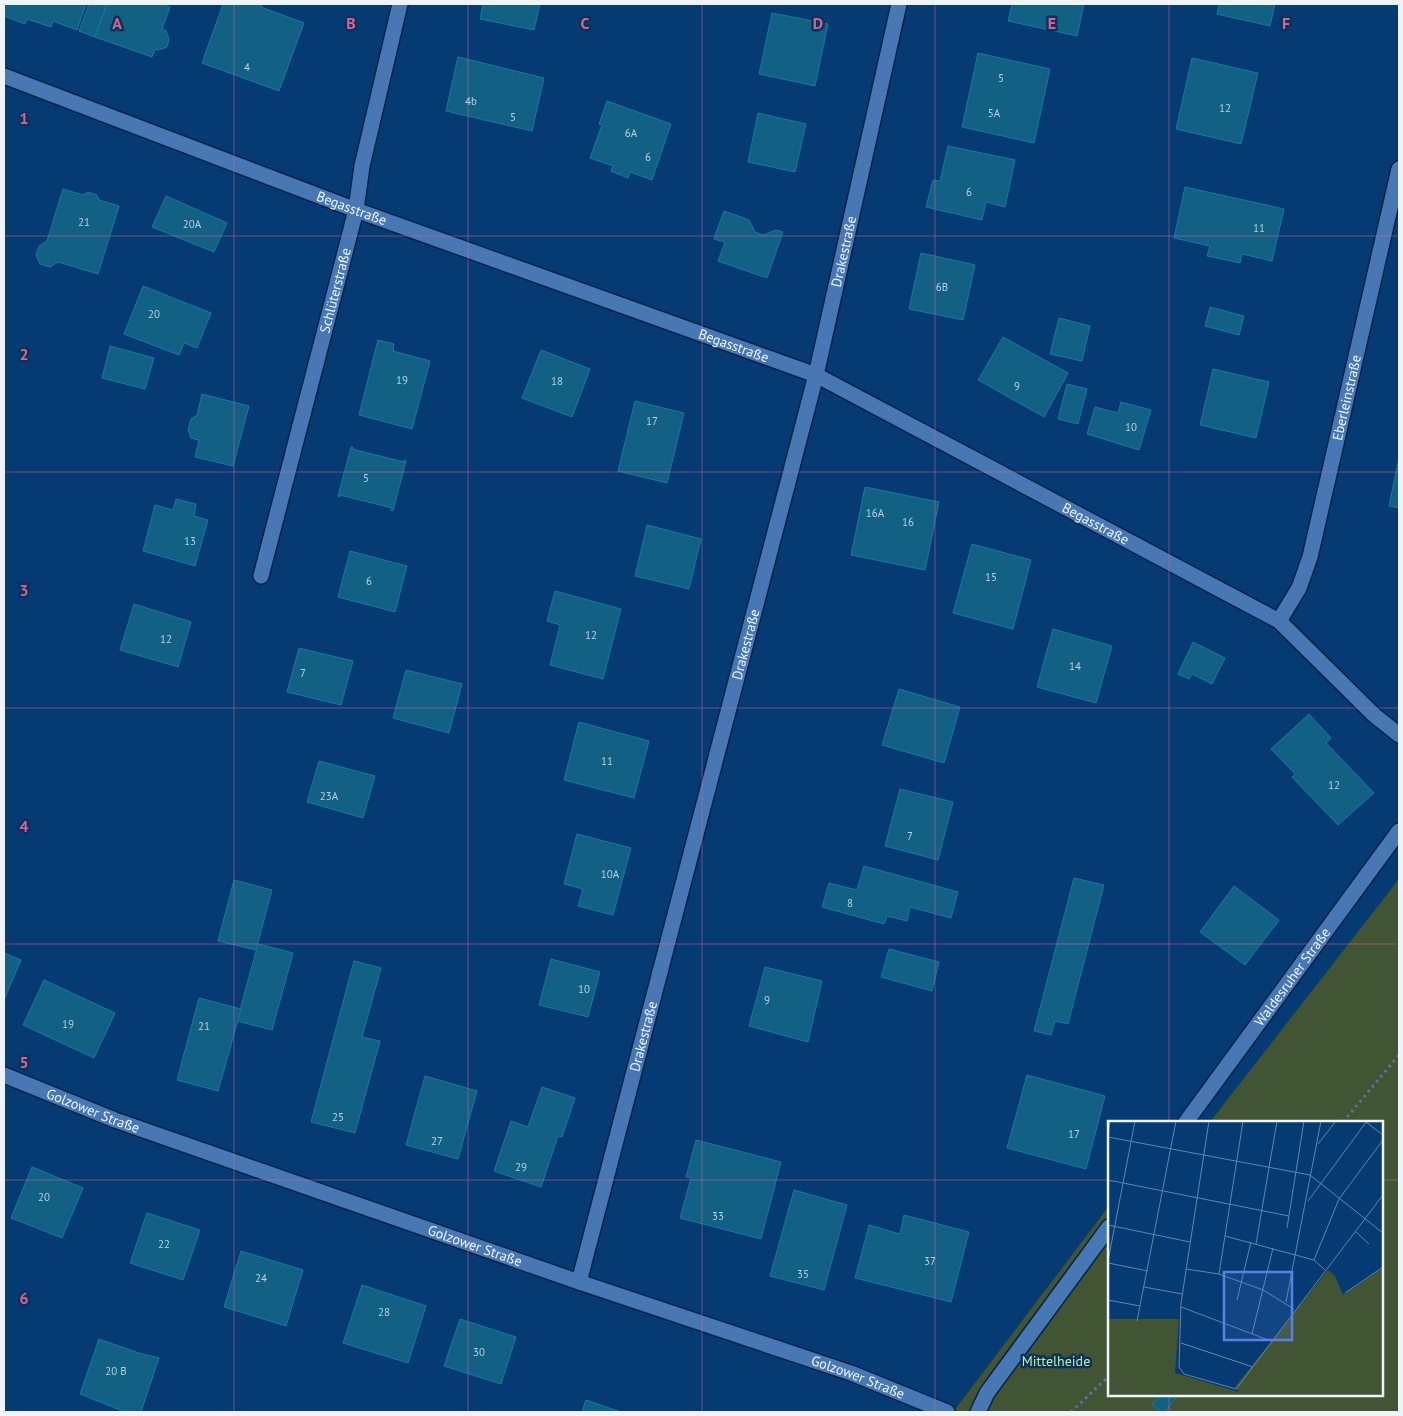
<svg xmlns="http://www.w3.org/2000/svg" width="1403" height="1416" viewBox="0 0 1403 1416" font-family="'PT Sans',sans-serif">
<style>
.green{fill:#415534}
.building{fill:#126185;stroke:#1679a5}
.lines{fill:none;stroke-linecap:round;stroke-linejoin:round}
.minor-casing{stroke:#00224a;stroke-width:18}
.path{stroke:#52789f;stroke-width:3;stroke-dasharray:2.5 4;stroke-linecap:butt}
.minor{stroke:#4778b4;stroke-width:15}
.grid{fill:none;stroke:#d26593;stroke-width:1;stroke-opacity:0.55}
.labels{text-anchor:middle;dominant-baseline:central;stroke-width:5;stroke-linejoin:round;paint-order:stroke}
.number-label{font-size:11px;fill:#b8cfde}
.street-label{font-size:14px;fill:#eff4fb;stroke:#0b315c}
.park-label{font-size:14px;fill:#bcef9c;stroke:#0b315c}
.inset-road{fill:none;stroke:#6385a9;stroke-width:1}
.view{fill:#5c80e2;fill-opacity:0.15;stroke:#5c80e2;stroke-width:2.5}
.inset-edge{fill:none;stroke:#eff4fb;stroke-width:2.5}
.grid-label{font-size:16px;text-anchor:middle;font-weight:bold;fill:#d26593;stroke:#0b315c;stroke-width:5;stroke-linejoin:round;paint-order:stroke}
</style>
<rect width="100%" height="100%" fill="#053b72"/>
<!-- green -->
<path class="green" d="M1399,879V1412H953L1109,1206V1395H1382V1122H1210Z"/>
<!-- building -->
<g class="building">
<path d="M4,4H86L77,30L53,21L51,27L27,19L25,24L4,16Z"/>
<path d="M89,4H107L95,37L79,31Z"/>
<path d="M107,4H162L170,7L162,29L166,31L169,39L167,47L159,50L155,49L152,57L95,37Z"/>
<path d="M223,4H262L261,7L304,23L279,91L202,63Z"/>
<path d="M483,4H540L534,30L480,19Z"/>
<path d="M1012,4H1084L1077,36L1008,21Z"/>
<path d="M1219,4H1275L1270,26L1217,14Z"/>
<path d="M772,13L828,24L815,86L759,74Z"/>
<path d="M978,53L1050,69L1034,143L962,127Z"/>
<path d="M458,57L544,78L532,131L446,111Z"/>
<path d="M1192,58L1258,73L1241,144L1176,129Z"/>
<path d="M607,101L671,124L652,180L630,172L628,178L611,171L613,166L590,158L602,125L599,124Z"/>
<path d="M758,113L806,124L795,172L748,162Z"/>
<path d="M948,146L1015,160L1005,207L986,202L982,220L926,207L933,180L940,181Z"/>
<path d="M1185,187L1284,209L1272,261L1242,254L1240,263L1207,256L1210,246L1174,238Z"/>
<path d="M63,189L83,195L88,192L97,195L99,200L119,206L98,274L58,262L50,267L40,264L36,255L39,246L47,241Z"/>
<path d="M166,196L227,223L214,252L152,227Z"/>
<path d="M724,211L749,220L755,232L763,235L776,230L783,232L767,278L718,261L725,242L714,239Z"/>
<path d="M921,253L975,265L963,320L909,309Z"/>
<path d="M143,286L211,313L197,348L184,343L179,355L124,334Z"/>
<path d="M1210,307L1244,316L1239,335L1205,326Z"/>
<path d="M1059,318L1090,326L1082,361L1050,354Z"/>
<path d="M1003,337L1068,373L1044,417L978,380Z"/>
<path d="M378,340L394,344L393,351L430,361L412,429L359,415Z"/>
<path d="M110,346L154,358L145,389L102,378Z"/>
<path d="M541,350L590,369L572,417L522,398Z"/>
<path d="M1213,369L1269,382L1256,438L1200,425Z"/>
<path d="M1067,384L1087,389L1078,424L1058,419Z"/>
<path d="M202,394L249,406L233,466L195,457L199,440L191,438L188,430L191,419L197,415Z"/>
<path d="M635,401L684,413L667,483L618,471Z"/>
<path d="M1121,402L1151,410L1139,450L1087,434L1095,407L1118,413Z"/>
<path d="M351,447H353L352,449L404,462V460L406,461L393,511L391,510L392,508L340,495V497L338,496Z"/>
<path d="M1399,458V508L1389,506Z"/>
<path d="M865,487L939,502L925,570L851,555Z"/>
<path d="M176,499L196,504L194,516L208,520L195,566L143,551L155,505L173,510Z"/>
<path d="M647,525L701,539L689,589L635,576Z"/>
<path d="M972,544L1031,560L1013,629L953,613Z"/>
<path d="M350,551L407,566L395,612L338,597Z"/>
<path d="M555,591L621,609L603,679L550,665L560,625L547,621Z"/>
<path d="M134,604L191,622L178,667L120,650Z"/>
<path d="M1053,629L1112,646L1096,703L1037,687Z"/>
<path d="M1193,642L1225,658L1212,684L1192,674L1189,679L1178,674Z"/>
<path d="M299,648L353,661L341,705L287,692Z"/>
<path d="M406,670L462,684L449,733L393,718Z"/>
<path d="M899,689L960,707L944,763L882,745Z"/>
<path d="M1309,714L1331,738L1326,743L1374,793L1338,825L1292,777L1295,774L1271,749Z"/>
<path d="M579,722L649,741L634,798L564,780Z"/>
<path d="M319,761L375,776L363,818L307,802Z"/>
<path d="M900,789L953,802L938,860L885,846Z"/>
<path d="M577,834L631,848L613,915L578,906L583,889L564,884Z"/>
<path d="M864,866L958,892L951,918L910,907L907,921L887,916L884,924L822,907L829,883L857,890Z"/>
<path d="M1074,878L1104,885L1068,1024L1055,1021L1051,1035L1034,1031Z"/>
<path d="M234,880L272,890L256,950L218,941Z"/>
<path d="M1234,886L1279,920L1245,965L1200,932Z"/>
<path d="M258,944L293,953L272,1030L237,1021Z"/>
<path d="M889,949L939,962L932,991L881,977Z"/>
<path d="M4,953L21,960L4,1000Z"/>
<path d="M551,959L600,972L588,1017L539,1005Z"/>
<path d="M354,961L381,968L362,1037L380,1041L355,1133L311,1122Z"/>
<path d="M765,967L822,981L808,1042L749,1026Z"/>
<path d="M44,980L115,1013L94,1058L23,1025Z"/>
<path d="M199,998L241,1009L218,1091L177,1080Z"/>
<path d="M1027,1075L1105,1096L1086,1169L1007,1148Z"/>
<path d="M425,1076L477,1091L458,1159L406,1145Z"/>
<path d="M542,1087L575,1098L562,1137L558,1136L541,1187L494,1171L511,1121L528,1127Z"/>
<path d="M696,1140L781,1162L761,1239L680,1218L691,1178L686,1177Z"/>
<path d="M32,1167L83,1188L62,1238L11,1218Z"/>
<path d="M794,1190L847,1205L824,1290L770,1276Z"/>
<path d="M147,1213L200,1230L183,1280L130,1263Z"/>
<path d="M904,1215L969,1232L951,1302L855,1278L869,1225L900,1234Z"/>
<path d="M241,1251L303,1270L286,1326L224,1307Z"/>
<path d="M362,1285L426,1306L408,1363L343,1343Z"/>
<path d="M460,1319L516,1337L501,1384L444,1366Z"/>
<path d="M99,1339L139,1353L159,1358L141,1412H125L80,1394Z"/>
<path d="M1160,1395H1178L1165,1412H1161L1152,1405Z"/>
<path d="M586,1400L621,1412H582Z"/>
</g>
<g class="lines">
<defs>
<g id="minor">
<path id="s1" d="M4,76L356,210L816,375L1279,621L1374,715L1399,735"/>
<path id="s2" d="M261,576L356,210L362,166L400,4"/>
<path id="s3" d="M1279,621L1299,588L1310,557L1399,169"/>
<path id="s4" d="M4,1075L115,1120L579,1282L851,1373L947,1412"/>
<path id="s5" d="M1186,1122L1399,831"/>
<path id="s6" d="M579,1282L816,375L899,4"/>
<path d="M978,1412L987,1393L1109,1227"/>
</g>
</defs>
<!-- minor casing -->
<use href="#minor" class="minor-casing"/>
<!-- path -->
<g class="path">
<path d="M1343,1122L1399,1055"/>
<path d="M1071,1412L1109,1376"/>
</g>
<!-- minor -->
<use href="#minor" class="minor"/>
</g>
<!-- grid -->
<path class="grid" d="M234,4V1412M468,4V1412M702,4V1412M935,4V1412M1169,4V1122M4,236H1399M4,472H1399M4,708H1399M4,944H1399M4,1180H1109M1382,1180H1399M1169,1395V1412"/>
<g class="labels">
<!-- number labels -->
<g class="number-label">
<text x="247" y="67">4</text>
<text x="1001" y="78">5</text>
<text x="471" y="101">4b</text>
<text x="1225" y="108">12</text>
<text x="994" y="113">5A</text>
<text x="513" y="117">5</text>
<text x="631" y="133">6A</text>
<text x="648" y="157">6</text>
<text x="969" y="192">6</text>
<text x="84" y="222">21</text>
<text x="192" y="224">20A</text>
<text x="1259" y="228">11</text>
<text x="942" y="287">6B</text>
<text x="154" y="314">20</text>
<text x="402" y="380">19</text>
<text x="557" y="381">18</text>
<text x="1017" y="386">9</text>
<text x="652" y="421">17</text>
<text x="1131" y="427">10</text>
<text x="366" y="478">5</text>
<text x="875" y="513">16A</text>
<text x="908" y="522">16</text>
<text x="190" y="541">13</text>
<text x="991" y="577">15</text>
<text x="369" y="581">6</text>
<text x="591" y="635">12</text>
<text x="166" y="639">12</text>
<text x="1075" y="666">14</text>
<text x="303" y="673">7</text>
<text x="607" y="761">11</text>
<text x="1334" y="785">12</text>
<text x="329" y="796">23A</text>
<text x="910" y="836">7</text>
<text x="610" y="874">10A</text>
<text x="850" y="903">8</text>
<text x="584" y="989">10</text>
<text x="767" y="1000">9</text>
<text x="68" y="1024">19</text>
<text x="204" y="1026">21</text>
<text x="338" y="1117">25</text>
<text x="1074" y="1134">17</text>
<text x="437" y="1141">27</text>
<text x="521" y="1167">29</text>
<text x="44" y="1197">20</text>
<text x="718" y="1216">33</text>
<text x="164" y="1244">22</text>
<text x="930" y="1261">37</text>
<text x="803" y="1274">35</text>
<text x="261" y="1278">24</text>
<text x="384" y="1312">28</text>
<text x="479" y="1352">30</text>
<text x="116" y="1371">20 B</text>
</g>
<!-- street labels -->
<g class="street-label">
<text stroke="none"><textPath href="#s1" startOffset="372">Begasstraße</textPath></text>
<text stroke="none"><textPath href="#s6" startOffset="1064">Drakestraße</textPath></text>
<text stroke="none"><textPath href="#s2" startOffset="295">Schlüterstraße</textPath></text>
<text stroke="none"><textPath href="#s1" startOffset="778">Begasstraße</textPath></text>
<text stroke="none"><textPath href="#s3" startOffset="235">Eberleinstraße</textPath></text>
<text stroke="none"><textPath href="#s1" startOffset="1182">Begasstraße</textPath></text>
<text stroke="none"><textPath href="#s6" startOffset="659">Drakestraße</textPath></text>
<text stroke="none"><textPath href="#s5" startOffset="180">Waldesruher Straße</textPath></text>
<text stroke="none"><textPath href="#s6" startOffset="254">Drakestraße</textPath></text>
<text stroke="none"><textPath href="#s4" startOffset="96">Golzower Straße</textPath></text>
<text stroke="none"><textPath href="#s4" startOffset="501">Golzower Straße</textPath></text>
<text stroke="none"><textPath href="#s4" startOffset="906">Golzower Straße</textPath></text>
</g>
<!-- park labels -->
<g class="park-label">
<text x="1056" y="1361">Mittelheide</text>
</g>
</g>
<!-- overview -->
<g transform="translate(1108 1121)">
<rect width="275" height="275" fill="#053b72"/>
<path d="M275,147V275H0V198H71L67,252L131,271L127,266L220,149L227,155L235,174Z" fill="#415534"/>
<path class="inset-road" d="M101,0L73,182L71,246L76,253L128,268L275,74M258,1L275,14M0,15L2,0M0,16L202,54L275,112M210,23L228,0M0,59L181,95M200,80L259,0M0,104L82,121M179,107L196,0M248,111L261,123M117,115L206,139L217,149M148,123L169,0M206,139L231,78L275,19M0,140L27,0M0,142L40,150M78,148L111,153L155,169L186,188M111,153L135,0M36,166L74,173M237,172L275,146M0,179L32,185M129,179L143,121M178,181L213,0M73,186L163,220M29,200L68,0M144,213L165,127M73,222L145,246"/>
<path class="view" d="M116,151H184V219H116Z"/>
<rect width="275" height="275" class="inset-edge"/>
</g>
<g class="grid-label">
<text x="117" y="29">A</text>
<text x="351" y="29">B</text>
<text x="585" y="29">C</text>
<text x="818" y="29">D</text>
<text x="1052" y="29">E</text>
<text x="1286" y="29">F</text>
<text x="24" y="124">1</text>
<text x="24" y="360">2</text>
<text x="24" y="596">3</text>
<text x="24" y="832">4</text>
<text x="24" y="1068">5</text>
<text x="24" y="1304">6</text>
</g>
<!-- border -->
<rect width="1403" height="1416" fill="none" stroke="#eff4fb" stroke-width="10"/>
</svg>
